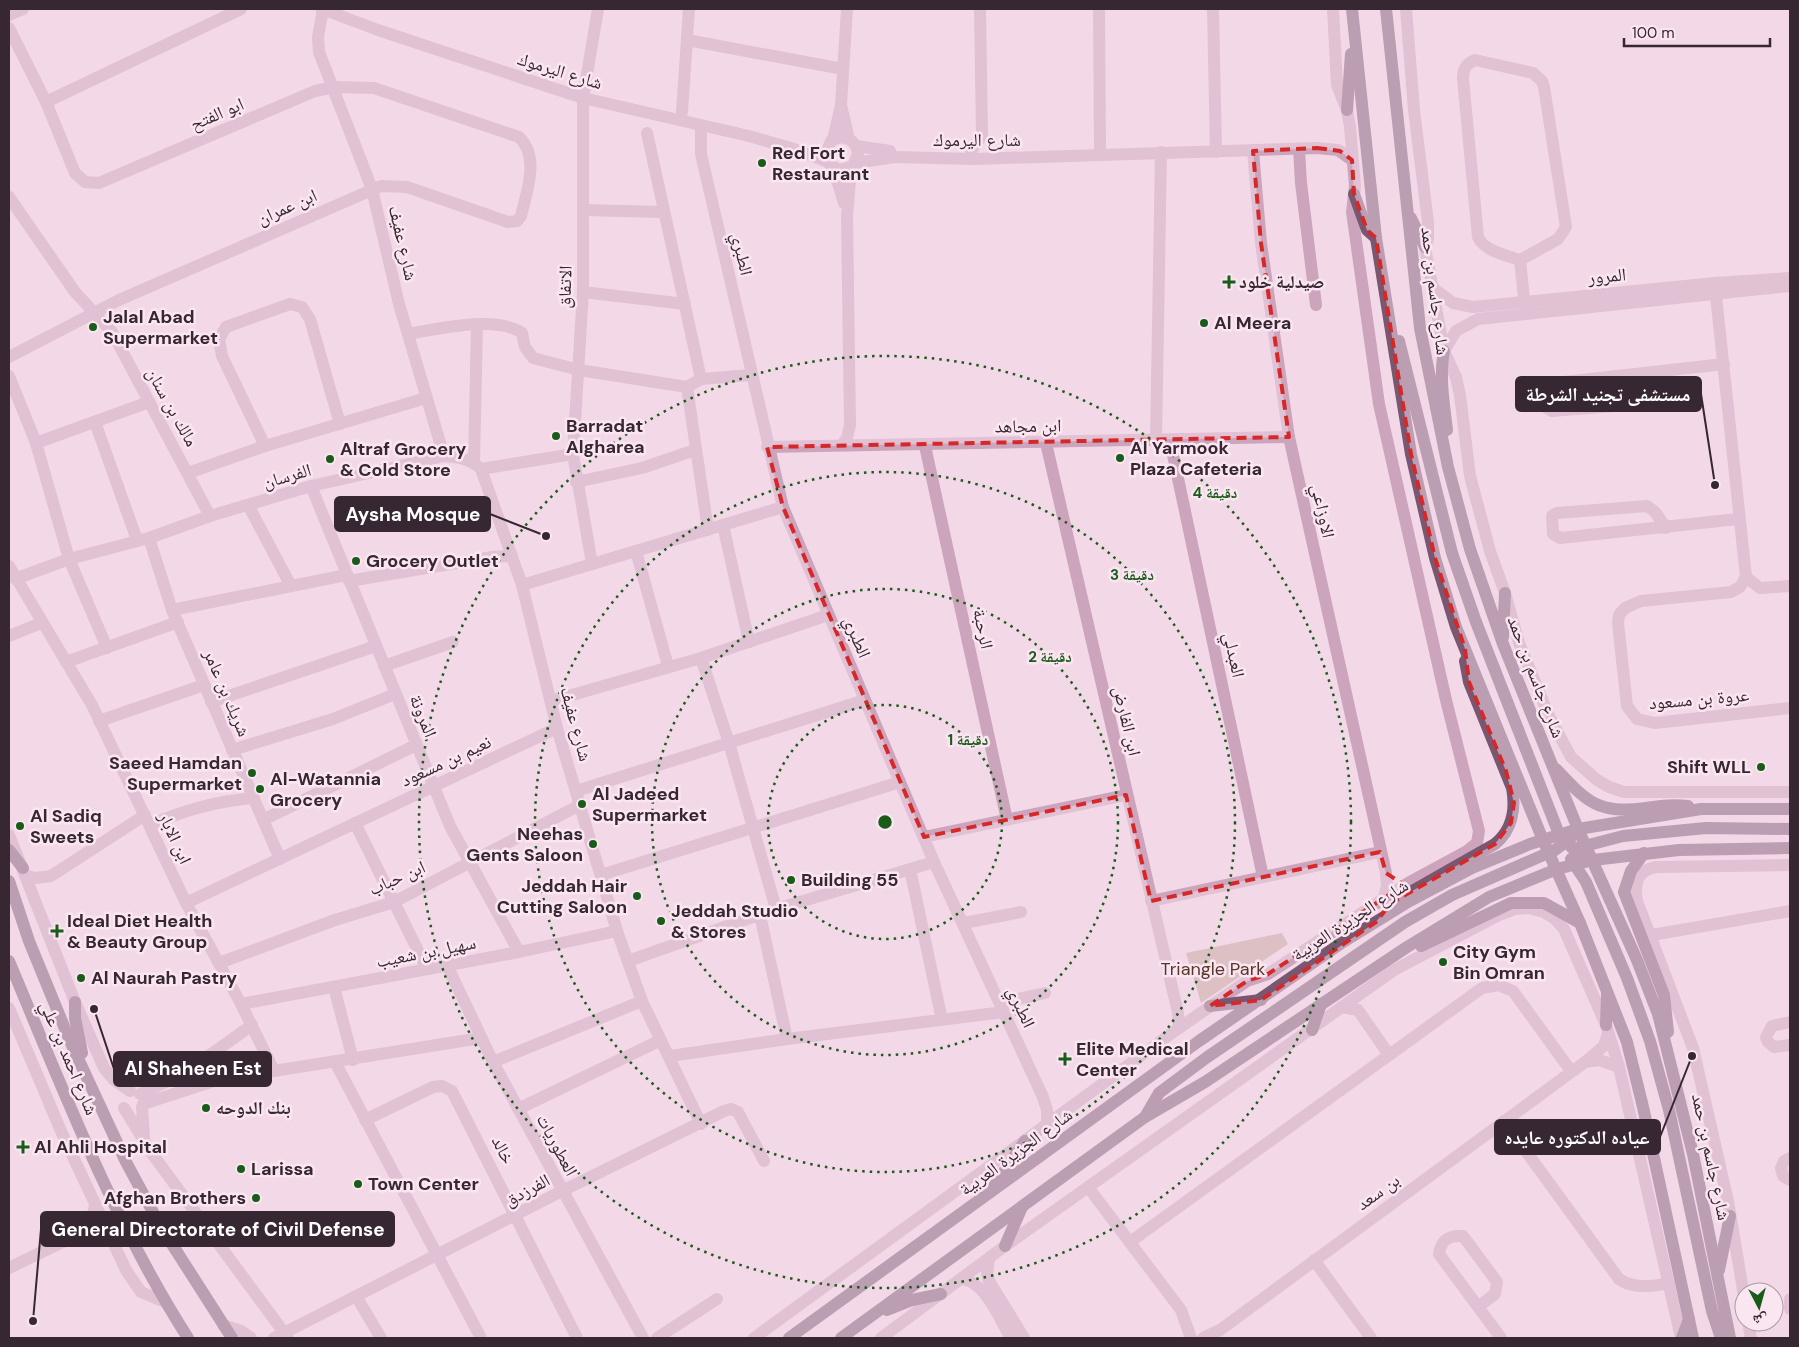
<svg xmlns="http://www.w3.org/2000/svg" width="1799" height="1347" viewBox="0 0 1799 1347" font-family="'DM Sans','Noto Naskh Arabic',sans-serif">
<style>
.green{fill:#c3a399}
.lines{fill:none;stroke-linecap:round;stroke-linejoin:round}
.minor{stroke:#cca5bd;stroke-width:12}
.major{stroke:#7a5771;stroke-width:12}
.marked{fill:none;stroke:#d62828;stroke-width:4;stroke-dasharray:10 6;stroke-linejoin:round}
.ring{fill:none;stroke:#1b5b1a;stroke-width:2.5;stroke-dasharray:2.5 5}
.poi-dot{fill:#1b5b1a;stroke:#fae6f1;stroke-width:2}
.labels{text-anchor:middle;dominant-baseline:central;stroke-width:5;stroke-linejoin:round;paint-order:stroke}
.street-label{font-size:18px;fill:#372733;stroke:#fae6f1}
.poi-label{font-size:18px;font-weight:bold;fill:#372733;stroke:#fae6f1;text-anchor:start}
.park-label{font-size:18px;fill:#573529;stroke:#fae6f1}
.centre{fill:#1b5b1a;stroke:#fae6f1;stroke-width:2.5}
.ring-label{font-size:15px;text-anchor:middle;font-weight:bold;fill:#1b5b1a;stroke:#fae6f1;stroke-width:5;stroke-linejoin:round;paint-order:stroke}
.leader{fill:none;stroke:#372733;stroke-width:2}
.callout-dot{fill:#372733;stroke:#fae6f1;stroke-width:2}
.callout{fill:#372733;stroke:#372733;stroke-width:2}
.callout-label{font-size:19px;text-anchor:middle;font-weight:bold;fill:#fff}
</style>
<rect width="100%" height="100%" fill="#f3d9e8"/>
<!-- green -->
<path class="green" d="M1282,933L1288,944L1201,1003L1186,953Z"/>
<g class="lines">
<!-- minor -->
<g class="minor">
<path d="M322,9L378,30L583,98L749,136L794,149L828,162"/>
<path d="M323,9L318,37L319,52L372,189L399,304L444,456"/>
<path d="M1099,9L1100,153"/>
<path d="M1213,9L1216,152"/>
<path d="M1406,9L1414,110L1428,222V239L1425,247L1444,351L1456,377L1460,395L1470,476L1490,551L1505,593L1519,643L1549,716L1571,757L1597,780L1609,787L1624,792H1790"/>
<path d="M9,15L23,9"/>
<path d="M9,28L46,102L75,173L85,182L99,183L315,91L335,87L374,88L519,137C540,157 527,191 521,216L517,221L508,222L407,187L381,186L119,300L9,357"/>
<path d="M687,40L843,69"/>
<path d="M1475,60L1533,73L1542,81L1544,87L1566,227L1558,239L1520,260C1506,255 1484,251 1478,237L1463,79C1463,69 1466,64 1475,60Z"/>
<path d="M46,102L241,9"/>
<path d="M841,105L849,139"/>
<path d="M682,112L689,9"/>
<path d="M701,126V154L783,507L934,862L1043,1097L1047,1110V1124"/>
<path d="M647,133L701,379"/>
<path d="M833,140L841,105L847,9"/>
<path d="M857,146L890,151"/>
<path d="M1299,149L1301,183L1316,305"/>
<path d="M971,151L982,135L980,9"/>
<path d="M1253,151L1261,243L1289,437L1386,873L1387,885L1384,898"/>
<path d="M855,163L895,157L974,159L1317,148L1338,150L1352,160"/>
<path d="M833,167L844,203"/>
<path d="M9,197L75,292L112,332L210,516"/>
<path d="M583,210L663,212"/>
<path d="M1520,260L1525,308"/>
<path d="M1715,287L1746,577"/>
<path d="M1433,288L1453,303L1473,307L1715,283L1790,278"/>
<path d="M583,292L685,304"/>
<path d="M408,334C438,329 496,315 522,333L525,347L533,358L579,370L687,387"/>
<path d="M1444,351L1456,331L1478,319L1790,286"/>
<path d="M1658,373L1647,398L1637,404L1552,411L1542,405L1540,398L1546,384L1724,364"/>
<path d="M9,376L36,443L69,559L107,648"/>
<path d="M95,422L137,540"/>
<path d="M1156,441L1161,152"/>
<path d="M1170,441L1263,877"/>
<path d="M36,443L149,402"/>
<path d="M1046,443L1178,1013L1179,1028"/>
<path d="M842,445L847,438L850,425L847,217L850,180L853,166L858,154C856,139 843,133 831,141L826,153L830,165L840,170L853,166"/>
<path d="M265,446L222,356L219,339L226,327L290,304L302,307L310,319L340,424"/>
<path d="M925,446L1007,820"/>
<path d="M767,447L1289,437"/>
<path d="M474,463L477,325"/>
<path d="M481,469L573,454"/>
<path d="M188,473L265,446L426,398"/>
<path d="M576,482L642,468L695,450"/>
<path d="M311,486L450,826L519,952"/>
<path d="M248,505L291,586"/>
<path d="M723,525L749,642"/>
<path d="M1666,528L1655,512L1647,506L1557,513L1552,516L1553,534L1560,538L1738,519"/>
<path d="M708,530L687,387L701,379L751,375"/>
<path d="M149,538L172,610L280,859"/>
<path d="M636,551L668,666"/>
<path d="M592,564L573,454L583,292V98L598,9"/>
<path d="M9,566L92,705L186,903L241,1004L274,1071"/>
<path d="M1746,577L1740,587L1731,592L1641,601L1625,608L1619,615L1618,623L1627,706L1637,719L1655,723L1790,708"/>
<path d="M1746,577L1760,588L1790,586"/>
<path d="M15,579L69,559L149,538L210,516L311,486L444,456C459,457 470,459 481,469L522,585L557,728L617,931L642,1001L701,1124"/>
<path d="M349,581L492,557L512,556"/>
<path d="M522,585L783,507"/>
<path d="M172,610L346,575"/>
<path d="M9,636L41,623"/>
<path d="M701,658L729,743L776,909"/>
<path d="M66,662L178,622"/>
<path d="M384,666L453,642"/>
<path d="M551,701L701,658L828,615"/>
<path d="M211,702L376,646"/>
<path d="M99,721L204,685"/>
<path d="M232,750L333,719L395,694"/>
<path d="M576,791L865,700"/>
<path d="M263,820L416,745"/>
<path d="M355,823L427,969"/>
<path d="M150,825C184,810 217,801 254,798"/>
<path d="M9,835L75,1002L104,1068L113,1079L130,1091"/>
<path d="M924,837L1126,795"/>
<path d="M910,869L942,1020"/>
<path d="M601,875L900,782"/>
<path d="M27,876L36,878L51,876L145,815"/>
<path d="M1151,901L1380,852"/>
<path d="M186,903L557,728"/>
<path d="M760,915L787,1039"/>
<path d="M964,923L1021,912"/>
<path d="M1652,935L1790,911"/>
<path d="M628,961L776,909L934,862"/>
<path d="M219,963L335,920L394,902L580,805"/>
<path d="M447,965L493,1062L643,1338"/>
<path d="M334,987L353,1060"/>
<path d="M1000,1003L1045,993"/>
<path d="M241,1004L519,952L617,931"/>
<path d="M1342,1007L1358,1010L1389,1055"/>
<path d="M9,1008L61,1131L126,1270L141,1292L165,1302"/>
<path d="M1790,1022L1772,1026L1766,1037L1768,1042L1774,1047L1790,1045"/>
<path d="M670,1056L787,1039L1004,1012"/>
<path d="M335,1062L481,1338"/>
<path d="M493,1062L642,1001"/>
<path d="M1585,1062L1599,1060L1619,1067"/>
<path d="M140,1094C182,1077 216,1051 252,1025"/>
<path d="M143,1104L217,1080L481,1038"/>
<path d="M142,1107L144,1138"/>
<path d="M124,1108L153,1155L288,1338"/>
<path d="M518,1109L661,1040"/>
<path d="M365,1120L433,1087L442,1086L452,1091L577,1338"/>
<path d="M1504,1121L1619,1279C1633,1289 1652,1287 1669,1283"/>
<path d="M1790,1158L1784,1161L1781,1168L1783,1176L1790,1180"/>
<path d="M1088,1187L1181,1310L1191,1338"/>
<path d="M1130,1242L1482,988L1498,985L1513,991L1571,1071"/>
<path d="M989,1259L987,1274L989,1281L1024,1338"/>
<path d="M1314,1260L1371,1338"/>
<path d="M9,1268L79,1234L91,1222L95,1205"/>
<path d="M963,1279C987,1284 999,1319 1011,1338"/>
<path d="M356,1296L381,1338"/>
<path d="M1744,1296L1728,1201L1693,1048L1637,901C1634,883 1637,870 1657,867L1790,865"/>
<path d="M1790,1299V1309"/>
<path d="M1478,1307L1495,1294L1497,1282L1463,1236C1448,1235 1441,1240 1439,1254L1501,1338"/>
<path d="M1748,1322L1751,1338"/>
<path d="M223,1325L241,1331L251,1338"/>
<path d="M274,1338L562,1191L724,1111L731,1109L738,1112L764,1161"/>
<path d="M657,1338L717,1299"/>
<path d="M754,1338L1179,1028L1247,981L1268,974L1408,883L1467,851L1477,843L1479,831L1446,700L1379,404L1352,212L1355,186L1350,127L1347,110L1337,85L1333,9"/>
<path d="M881,1338L1005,1246L1394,970L1497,916L1515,909L1529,908L1544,912L1554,918L1564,929L1606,1025L1619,1067L1681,1338"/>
<path d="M1203,1338L1220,1330L1585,1062L1604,1046L1608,1033"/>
</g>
<!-- major -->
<g class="major">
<path d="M1352,9L1376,238L1411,454L1435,558L1456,627L1543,840L1580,923L1627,1042L1643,1107L1693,1338"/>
<path d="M1386,9L1420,328L1448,467L1470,549L1503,644L1578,829L1637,960L1658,1014L1693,1154L1730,1338"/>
<path d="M1347,110L1351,54"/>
<path d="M1354,194L1367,230L1376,238"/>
<path d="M1411,218L1425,247"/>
<path d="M1399,341L1452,553L1476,622L1559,834L1574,850L1593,860"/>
<path d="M1444,351C1439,377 1444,404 1447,430"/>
<path d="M1503,637L1505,593"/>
<path d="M1556,769C1588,803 1598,814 1646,808C1660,806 1673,804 1688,806"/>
<path d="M1577,848L1623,836L1706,828L1790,829"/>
<path d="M9,850L23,868"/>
<path d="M1644,853L1631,871L1624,892L1664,995L1668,1032"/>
<path d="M1571,859L1586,882L1627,978L1650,1041L1669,1110L1712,1311L1721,1338"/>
<path d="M9,881L29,941L70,1041L126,1162L161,1227L232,1338"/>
<path d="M1400,898L1495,844C1512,830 1516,809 1512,788L1469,682L1465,661"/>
<path d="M1421,946L1511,903H1544L1580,923"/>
<path d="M9,961C63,1089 113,1221 188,1338"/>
<path d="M75,1002V1018L82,1053"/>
<path d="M1210,1006L1261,1000"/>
<path d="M1606,1025L1607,994"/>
<path d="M1312,1030L1321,1004"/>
<path d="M1145,1117L1159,1093L1206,1058L1405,922L1452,895L1555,850L1571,838"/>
<path d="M994,1186L1025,1141"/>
<path d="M1005,1246L1022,1207"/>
<path d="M1719,1270L1730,1216"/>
<path d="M887,1310L912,1300L941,1294"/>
<path d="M789,1338L1199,1041L1340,944L1408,902L1472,868L1530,844L1578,829L1701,809H1790"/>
<path d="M841,1338L1145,1117L1205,1082L1407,947L1489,897L1557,869L1593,860L1679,850L1790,848"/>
<path d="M1682,1338L1689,1319"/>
</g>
</g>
<!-- marked area -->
<path d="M0 0H1799V1347H0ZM1317,148L1340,151L1352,160L1354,194L1367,230L1376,238L1411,454L1435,558L1465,649L1469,682L1506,771L1514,803L1511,823L1495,844L1391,903L1376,922L1261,1000L1210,1006L1247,981L1268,974L1404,885L1386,873L1380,852L1151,901L1126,795L924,837L783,507L767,447L1289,437L1261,243L1253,151Z" fill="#f3d9e8" fill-opacity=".55" fill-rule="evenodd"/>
<path class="marked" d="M1317,148L1340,151L1352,160L1354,194L1367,230L1376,238L1411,454L1435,558L1465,649L1469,682L1506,771L1514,803L1511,823L1495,844L1391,903L1376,922L1261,1000L1210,1006L1247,981L1268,974L1404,885L1386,873L1380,852L1151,901L1126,795L924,837L783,507L767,447L1289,437L1261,243L1253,151Z"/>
<!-- distance rings -->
<g class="ring">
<circle cx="885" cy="822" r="117"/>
<circle cx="885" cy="822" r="233"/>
<circle cx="885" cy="822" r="350"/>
<circle cx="885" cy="822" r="466"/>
</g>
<!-- markers -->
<g class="poi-dot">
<circle cx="762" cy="163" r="5"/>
<path d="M1226.5 274.5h5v5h5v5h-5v5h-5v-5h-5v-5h5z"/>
<circle cx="1204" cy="323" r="5"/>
<circle cx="93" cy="327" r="5"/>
<circle cx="556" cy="436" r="5"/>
<circle cx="1120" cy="458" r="5"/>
<circle cx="330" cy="459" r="5"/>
<circle cx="356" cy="561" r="5"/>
<circle cx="1761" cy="767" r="5"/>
<circle cx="252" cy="773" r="5"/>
<circle cx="260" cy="789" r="5"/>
<circle cx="582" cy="804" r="5"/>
<circle cx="20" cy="826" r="5"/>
<circle cx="593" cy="844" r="5"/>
<circle cx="791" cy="880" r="5"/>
<circle cx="637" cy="896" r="5"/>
<circle cx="661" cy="921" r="5"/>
<path d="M54.5 923.5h5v5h5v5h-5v5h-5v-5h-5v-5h5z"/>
<circle cx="1443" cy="962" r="5"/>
<circle cx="81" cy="978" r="5"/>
<path d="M1062.5 1051.5h5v5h5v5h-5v5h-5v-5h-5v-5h5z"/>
<circle cx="206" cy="1108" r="5"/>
<path d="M20.5 1139.5h5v5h5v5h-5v5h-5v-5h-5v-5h5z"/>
<circle cx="241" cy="1169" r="5"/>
<circle cx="358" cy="1184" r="5"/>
<circle cx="256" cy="1198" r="5"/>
</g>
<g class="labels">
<!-- street labels -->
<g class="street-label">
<text transform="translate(560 71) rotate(17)">شارع اليرموك</text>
<text transform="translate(217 114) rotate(-23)">ابو الفتح</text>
<text x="977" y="140">شارع اليرموك</text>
<text transform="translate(287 207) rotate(-24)">ابن عمران</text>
<text transform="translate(403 243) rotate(77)">شارع عفيف</text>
<text transform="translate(742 254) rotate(77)">الطبري</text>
<text transform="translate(1607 276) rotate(-5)">المرور</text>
<text transform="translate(565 287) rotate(-88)">الاتفاق</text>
<text transform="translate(1435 291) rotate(83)">شارع جاسم بن حمد</text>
<text transform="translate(172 407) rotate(61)">مالك بن سنان</text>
<text transform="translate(1028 426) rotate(-1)">ابن مجاهد</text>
<text transform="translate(287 476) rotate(-16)">الفرسان</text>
<text transform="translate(1323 511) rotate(78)">الاوزاعي</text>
<text transform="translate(983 629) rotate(78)">الرحبة</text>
<text transform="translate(857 637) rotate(67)">الطبري</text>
<text transform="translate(1234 655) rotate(78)">العبدلي</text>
<text transform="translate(1536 677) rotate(69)">شارع جاسم بن حمد</text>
<text transform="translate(227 693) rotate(67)">شريك بن عامر</text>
<text transform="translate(1699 699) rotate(-5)">عروة بن مسعود</text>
<text transform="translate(423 716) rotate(68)">المرونة</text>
<text transform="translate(1127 721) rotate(77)">ابن الفارض</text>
<text transform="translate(576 724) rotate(75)">شارع عفيف</text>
<text transform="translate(446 761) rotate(-25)">نعيم بن مسعود</text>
<text transform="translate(175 838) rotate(65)">ابن الابار</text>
<text transform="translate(397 878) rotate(-24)">ابن حباب</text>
<text transform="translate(1350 920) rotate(-33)">شارع الجزيرة العربية</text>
<text transform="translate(426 952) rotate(-11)">سهيل بن شعيب</text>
<text transform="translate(1021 1007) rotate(65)">الطبري</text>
<text transform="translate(69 1058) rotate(67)">شارع احمد بن علي</text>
<text transform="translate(557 1145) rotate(62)">العطوريات</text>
<text transform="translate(503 1150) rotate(63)">خالد</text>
<text transform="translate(1016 1152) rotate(-36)">شارع الجزيرة العربية</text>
<text transform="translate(1711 1157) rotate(78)">شارع جاسم بن حمد</text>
<text transform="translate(527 1190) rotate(-28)">الفرزدق</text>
<text transform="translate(1378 1192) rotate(-36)">بن سعد</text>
</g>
<!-- poi labels -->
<g class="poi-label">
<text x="772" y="153">Red Fort<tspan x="772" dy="21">Restaurant</tspan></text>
<text x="1239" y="282">صيدلية خلود</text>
<text x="103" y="317">Jalal Abad<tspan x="103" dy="21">Supermarket</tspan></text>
<text x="1214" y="323">Al Meera</text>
<text x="566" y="426">Barradat<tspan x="566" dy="21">Algharea</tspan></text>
<text x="1130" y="448">Al Yarmook<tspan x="1130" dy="21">Plaza Cafeteria</tspan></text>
<text x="340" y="449">Altraf Grocery<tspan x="340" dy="21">&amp; Cold Store</tspan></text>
<text x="366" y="561">Grocery Outlet</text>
<text x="242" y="763" text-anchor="end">Saeed Hamdan<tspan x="242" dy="21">Supermarket</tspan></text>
<text x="1751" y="767" text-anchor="end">Shift WLL</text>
<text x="270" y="779">Al-Watannia<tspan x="270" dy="21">Grocery</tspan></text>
<text x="592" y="794">Al Jadeed<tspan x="592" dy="21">Supermarket</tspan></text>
<text x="30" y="816">Al Sadiq<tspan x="30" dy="21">Sweets</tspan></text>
<text x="583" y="834" text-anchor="end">Neehas<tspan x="583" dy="21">Gents Saloon</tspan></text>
<text x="801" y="880">Building 55</text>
<text x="627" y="886" text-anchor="end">Jeddah Hair<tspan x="627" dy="21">Cutting Saloon</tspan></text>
<text x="671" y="911">Jeddah Studio<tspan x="671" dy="21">&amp; Stores</tspan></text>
<text x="67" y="921">Ideal Diet Health<tspan x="67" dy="21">&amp; Beauty Group</tspan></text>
<text x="1453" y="952">City Gym<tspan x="1453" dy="21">Bin Omran</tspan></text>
<text x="91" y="978">Al Naurah Pastry</text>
<text x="1076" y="1049">Elite Medical<tspan x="1076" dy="21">Center</tspan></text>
<text x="216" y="1108">بنك الدوحه</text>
<text x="34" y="1147">Al Ahli Hospital</text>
<text x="251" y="1169">Larissa</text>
<text x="368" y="1184">Town Center</text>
<text x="246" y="1198" text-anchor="end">Afghan Brothers</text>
</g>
<!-- park labels -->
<g class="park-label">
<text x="1213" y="969">Triangle Park</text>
</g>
</g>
<circle cx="885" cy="822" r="8" class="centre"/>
<g class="ring-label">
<text x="1215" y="498">4 دقيقة</text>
<text x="1132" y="580">3 دقيقة</text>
<text x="1050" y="662">2 دقيقة</text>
<text x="968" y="745">1 دقيقة</text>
</g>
<!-- callouts -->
<path class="leader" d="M1715 485L1701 394M546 536L490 514M94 1009L114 1069M1692 1056L1660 1137M33 1321L41 1229"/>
<g class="callout-dot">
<circle cx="1715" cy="485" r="5"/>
<circle cx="546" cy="536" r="5"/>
<circle cx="94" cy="1009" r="5"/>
<circle cx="1692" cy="1056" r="5"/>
<circle cx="33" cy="1321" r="5"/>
</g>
<g class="callout">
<rect x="1516" y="377" width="185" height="34" rx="5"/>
<rect x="335" y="497" width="155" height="34" rx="5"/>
<rect x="114" y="1052" width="157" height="34" rx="5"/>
<rect x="1495" y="1120" width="165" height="34" rx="5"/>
<rect x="41" y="1212" width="353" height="34" rx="5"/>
</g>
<g class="callout-label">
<text x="1608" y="401">مستشفى تجنيد الشرطة</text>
<text x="413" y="521">Aysha Mosque</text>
<text x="193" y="1075">Al Shaheen Est</text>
<text x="1577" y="1144">عياده الدكتوره عايده</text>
<text x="218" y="1236">General Directorate of Civil Defense</text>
</g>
<!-- border -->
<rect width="1799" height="1347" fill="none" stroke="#372733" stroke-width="20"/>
<!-- north arrow -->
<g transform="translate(1759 1307) rotate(174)"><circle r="24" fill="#fae6f1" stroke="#ac9aa5"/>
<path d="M0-4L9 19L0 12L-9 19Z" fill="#1b5b1a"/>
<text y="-8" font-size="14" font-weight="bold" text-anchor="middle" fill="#372733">ش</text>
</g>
<!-- scale -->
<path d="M1624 38v8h146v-8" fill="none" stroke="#372733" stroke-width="2.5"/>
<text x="1632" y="38" font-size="15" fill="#372733" stroke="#fae6f1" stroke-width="4" paint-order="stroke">100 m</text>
</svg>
